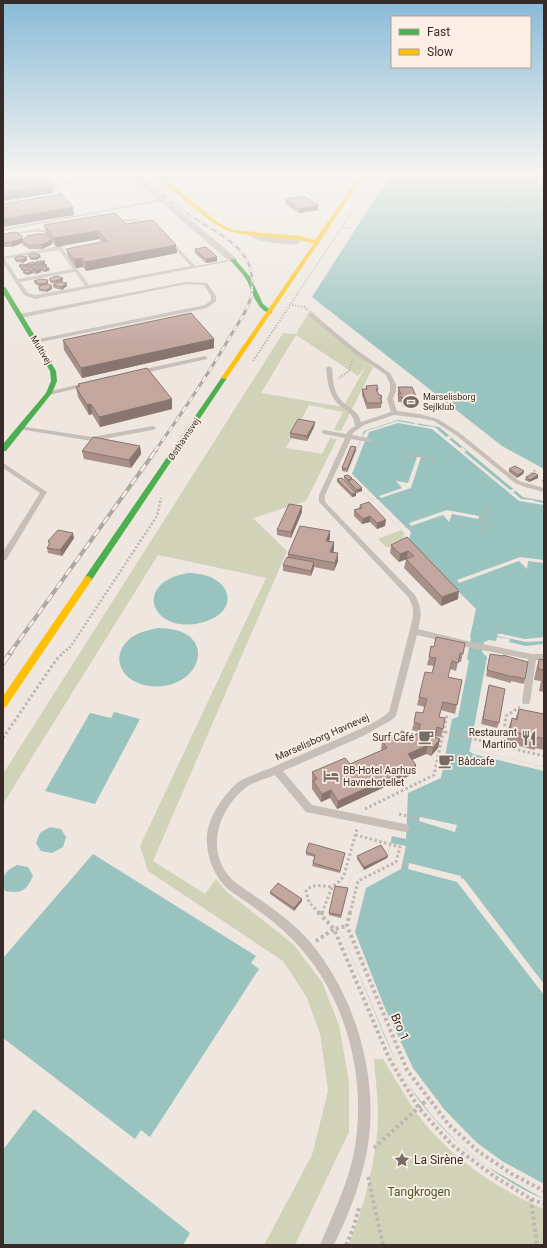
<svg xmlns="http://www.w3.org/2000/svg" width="547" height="1248" viewBox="0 0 547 1248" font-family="Roboto,sans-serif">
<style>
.green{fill:#d1d3b8;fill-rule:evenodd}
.water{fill:#99c3be}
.pier{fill:#eee6df}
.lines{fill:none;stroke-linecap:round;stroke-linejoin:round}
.path-far4{stroke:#bfb6b1;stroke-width:1.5;stroke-dasharray:1 1;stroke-linecap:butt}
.path-far3{stroke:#bfb6b1;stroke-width:2;stroke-dasharray:1.5 1.5;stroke-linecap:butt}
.path-far2{stroke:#bfb6b1;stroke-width:2.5;stroke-dasharray:2 2;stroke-linecap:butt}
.path-far1{stroke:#bfb6b1;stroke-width:3;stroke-dasharray:2.5 2.5;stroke-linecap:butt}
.path{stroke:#bfb6b1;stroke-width:4;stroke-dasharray:3 3;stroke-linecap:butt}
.lane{fill:#c7beb8;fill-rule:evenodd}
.street{fill:#c7beb8;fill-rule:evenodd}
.fast{fill:#4caf50;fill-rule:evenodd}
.slow{fill:#ffc107;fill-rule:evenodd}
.rail-far3-casing{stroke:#aea7a3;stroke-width:2.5}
.rail-far2-casing{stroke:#aea7a3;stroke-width:3}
.rail-far1-casing{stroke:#aea7a3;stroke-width:4}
.rail-casing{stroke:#aea7a3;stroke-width:5}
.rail-far3{stroke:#fbefe6;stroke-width:1.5;stroke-dasharray:5;stroke-linecap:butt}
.rail-far2{stroke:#fbefe6;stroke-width:2;stroke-dasharray:6;stroke-linecap:butt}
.rail-far1{stroke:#fbefe6;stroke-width:2.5;stroke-dasharray:8;stroke-linecap:butt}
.rail{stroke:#fbefe6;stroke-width:3.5;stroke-dasharray:10;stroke-linecap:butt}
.wall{fill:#a89089}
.shaded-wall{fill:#88756f}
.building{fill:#c3a79f;stroke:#88756f}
.labels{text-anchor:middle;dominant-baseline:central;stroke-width:3.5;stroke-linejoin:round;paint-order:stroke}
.far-street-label{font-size:9px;fill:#382a26;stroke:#fbefe6}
.far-poi-label{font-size:9px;fill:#382a26;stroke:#fbefe6;text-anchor:start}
.poi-label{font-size:10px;fill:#382a26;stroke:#fbefe6;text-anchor:end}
.street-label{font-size:10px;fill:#382a26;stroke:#fbefe6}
.near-street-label{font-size:12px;fill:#382a26;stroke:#fbefe6}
.near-poi-label{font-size:12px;fill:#382a26;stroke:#fbefe6;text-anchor:start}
.near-park-label{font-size:12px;fill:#4b5828;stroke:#fbefe6}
</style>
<rect width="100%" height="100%" fill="#eee6df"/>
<!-- green -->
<g class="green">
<path d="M310,310L373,367L341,431L334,430L343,412L309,405L286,448L322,454L330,438L337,439L306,501L253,518L287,551L153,861L205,894L216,879L227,892L293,944L322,982L339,1025L349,1082V1132L295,1245H264L312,1155L328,1091L320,1033L306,996L283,961L148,871L140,846L266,578L158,555L3,804V774L283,333L296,334ZM296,335L358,376L366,366L343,407L261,393Z"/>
<path d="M401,530L404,533L401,543L391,547H386L378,539Z"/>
<path d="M374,1059H383C398,1083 412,1110 431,1131C462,1165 502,1191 544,1209V1245H348C364,1209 378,1154 378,1114C378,1096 375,1077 374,1059Z"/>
</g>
<!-- water -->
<g class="water">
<path d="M392,172H544V469L502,446L312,297Z"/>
<path d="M398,420L439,427L523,497L544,501V644L526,646L509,642L510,639L497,637L496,641L489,640L484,642L482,652L487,657L470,749L544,767V1199C494,1179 434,1129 407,1082C395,1062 386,1040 377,1018C365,989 353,960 341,931V918L351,876L387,858L392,836L406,839L408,793L441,778L452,719L458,717L469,661L467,659L471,638L470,637L476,609L463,596L457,598L403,542L405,533L347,475L364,431Z"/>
<path d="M188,573C233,573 243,613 200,623C152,634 131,583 188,573Z"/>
<path d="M158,628C222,628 202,692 150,686C122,683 107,656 132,637C140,632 148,630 158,628Z"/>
<path d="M114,712L140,719L95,804L45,791L90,713L111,718Z"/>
<path d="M50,827L61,829L66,837L63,847L52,853L41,851L36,843L40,833Z"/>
<path d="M93,854L256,956L251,963L259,969L150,1137L141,1130L135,1139L3,1038V958Z"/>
<path d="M17,865L28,867L33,876C26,891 21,894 5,891C0,877 5,871 17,865Z"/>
<path d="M34,1109L190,1233L183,1245H3V1150Z"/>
</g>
<!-- pier -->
<g class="pier">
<path d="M397,421L414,424L415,423H418V425L435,427L446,437L449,436L452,438L449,439L460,448L462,447L467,451L464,452L510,490L514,489L516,491L513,492L521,499L534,500V501L544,503V505L519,501L432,429L398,423L369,432L367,438L362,437L366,431Z"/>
<path d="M361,440L365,441L352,474L411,532L408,542L463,596L457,598L403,542L405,533L347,475Z"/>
<path d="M417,457H421L411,488L381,498L379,496L402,488L396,481L408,483Z"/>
<path d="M447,510L479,516V517L478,519L452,514L449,522L443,515L411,526L409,523Z"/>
<path d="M520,557L544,560V563L528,561L527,569L519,561L459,583L457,580Z"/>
<path d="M498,633L525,639L544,637V641L526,642L497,636Z"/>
<path d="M470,749L544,767V771L473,754L469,751Z"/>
<path d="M420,817L457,825L455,832L419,821Z"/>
<path d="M391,843L406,846L401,869L366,888L355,932L384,1006L413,1068L444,1109L476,1142L502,1161L544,1184V1199L486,1166L459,1144L433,1117L407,1083L396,1062L341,931V918L351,876L387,858Z"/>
<path d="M409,863L461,876V879L463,878L544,984V995L457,882L408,869Z"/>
</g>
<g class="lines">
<!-- path-far4 -->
<g class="path-far4">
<path d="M343,227L353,228"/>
<path d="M297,294L352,212"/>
</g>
<!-- path-far3 -->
<g class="path-far3">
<path d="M292,305L305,307L307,310"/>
<path d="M253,361L298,293"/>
<path d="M339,378L349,371L353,359"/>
</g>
<!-- path-far2 -->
<g class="path-far2">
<path d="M404,453L435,459"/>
<path d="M531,474L535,470"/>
<path d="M376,498L380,497"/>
<path d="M479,517L484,519"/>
<path d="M405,526L410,525"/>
<path d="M482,531L487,506"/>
<path d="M451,584L458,582"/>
<path d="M499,634L500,628"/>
<path d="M63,653L71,646L157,516L161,498"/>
</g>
<!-- path-far1 -->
<g class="path-far1">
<path d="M445,732L544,756"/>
<path d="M3,738L56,660L64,652"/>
<path d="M502,746L506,716L520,707"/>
<path d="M365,809L434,775L447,715"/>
<path d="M399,814L419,819"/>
<path d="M402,864L408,866"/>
<path d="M319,913L309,902L306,891C312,883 323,886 332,887"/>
<path d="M322,913L332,887L341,880L344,875L357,829"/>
<path d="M350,913L358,881L396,862L400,847L356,835"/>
</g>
<!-- path -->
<g class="path">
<path d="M318,912L321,915"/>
<path d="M322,912L321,915L334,929L347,926"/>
<path d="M350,912L347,926L407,1070L449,1125L479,1152L512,1174L544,1191"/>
<path d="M316,941L334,929L389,1058L418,1107L452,1145L495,1177L531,1199L544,1204"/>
<path d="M374,1148L428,1099"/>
<path d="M368,1177L383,1245"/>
<path d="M531,1199L537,1245"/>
<path d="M346,1245L353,1229L359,1208"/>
</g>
<!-- lane -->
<g class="lane">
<path d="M40,172H44L54,184L121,172H131L55,186L63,195L60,198L52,199L51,197L59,195Z"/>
<path d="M161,199L162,201L3,231V229Z"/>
<path d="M137,219L155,225L153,226L137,221L112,222L110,221L112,220Z"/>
<path d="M36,229L46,230L53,233L51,234C36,229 23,233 8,236L6,235Z"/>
<path d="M169,238L195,266L233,259L235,260L35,299L24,295L3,263V257L64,245L62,248L89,285L191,266L167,240V239ZM59,250L73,269L18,279L5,259ZM75,272L85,286L35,295L28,293L20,282Z"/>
<path d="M186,282L207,283L216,296V301L207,308L36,343L34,342V340L205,305L211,300V296L204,285L186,284L20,318L17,316L20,314Z"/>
<path d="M309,314H313L358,351L390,373L396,384V391L393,399L397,411L419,414L438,419L461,434L519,481L544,488V492L525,487L515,483L457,436L434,421L419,418L394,415L364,425L354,432L352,435L369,438L372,440L369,442L351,439L325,495V502L415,595C422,609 422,615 418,629L467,641L532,654H544V660H536L530,702L529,704H523L522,702L528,659L467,647L417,635L396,716L390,721L361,737L283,771L312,805L405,824L408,825L410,828L408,831L405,832L306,812L275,775C266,779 252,782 244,789C216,813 204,856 236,883C257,898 280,912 299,930C348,979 375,1059 370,1127C367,1168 352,1208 334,1245H320C332,1216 346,1188 353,1157C369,1082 347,993 291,938C273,919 250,905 229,890C216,879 208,861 207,844C205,821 221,798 237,783C245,777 261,772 271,768C293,758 315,749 338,739C355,731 375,724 389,712L413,617V608L409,598L319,502V495L345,438L324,434L321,432L324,430L346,434L349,430L355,426C353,409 342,411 334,399C328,390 327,378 326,368L329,366L332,368C333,378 333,391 340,399C347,408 359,410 361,422L391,412L387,399L390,391V384L386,375L354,353L309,316Z"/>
<path d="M205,356L207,357V359L140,374L137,372L140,370Z"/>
<path d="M89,382L92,384L91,385L49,395L46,393L47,392Z"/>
<path d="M20,426L92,437L153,426L156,428L153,430L92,441L18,429L17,428Z"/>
<path d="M3,463L47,492L6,560H3V552L40,493L3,468Z"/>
</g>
<!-- street -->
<g class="street">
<path d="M126,172H134L236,258L237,260L236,262H230Z"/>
<path d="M250,233L297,239L301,242L297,245C284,243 258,244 249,235Z"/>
</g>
<!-- fast -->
<g class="fast">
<path d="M231,259H235L251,278L263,304L272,311V313C257,314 252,289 246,279C242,273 236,267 231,261Z"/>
<path d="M3,286L6,288L56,371L57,381L52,393L6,451H3V444L46,393L51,381L50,371L3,293Z"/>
<path d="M224,376L227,378L91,581H85L84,579L85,577L222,377Z"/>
</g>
<!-- slow -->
<g class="slow">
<path d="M152,172H157L219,223L233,230L300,236L315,240L362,172H366L320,241L321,242L318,244L226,379L221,378L314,243C287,237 258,238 232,232C215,229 166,186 152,172Z"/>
<path d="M88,576L92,579L91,581L6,707L3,708V696L85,577Z"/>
</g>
<defs>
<path id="rail-far3" d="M136,172C153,186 170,202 188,214C208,228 236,239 248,262C253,272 252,283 252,294"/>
<path id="rail-far2" d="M155,451C182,413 208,375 231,335C239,322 249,308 252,293"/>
<path id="rail-far1" d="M10,653L156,450"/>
<path id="rail" d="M3,663L11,652"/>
</defs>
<!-- rail-far3 casing -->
<use href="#rail-far3" class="rail-far3-casing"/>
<!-- rail-far2 casing -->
<use href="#rail-far2" class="rail-far2-casing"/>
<!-- rail-far1 casing -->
<use href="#rail-far1" class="rail-far1-casing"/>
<!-- rail casing -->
<use href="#rail" class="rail-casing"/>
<!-- rail-far3 -->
<use href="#rail-far3" class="rail-far3"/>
<!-- rail-far2 -->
<use href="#rail-far2" class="rail-far2"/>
<!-- rail-far1 -->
<use href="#rail-far1" class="rail-far1"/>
<!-- rail -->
<use href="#rail" class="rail"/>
</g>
<!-- wall -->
<g class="wall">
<path d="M50,172H60L62,177L56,178Z"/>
<path d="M70,172H113L96,176L93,173L73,176Z"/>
<path d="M285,199L318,210L299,213L285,204Z"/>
<path d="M126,224L177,253L86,271L83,267L76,268L68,257L66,249L102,242L99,239L56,247L52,242L51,245L42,249H29L23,245L22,242V243L12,247H3V234L22,236L23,240L47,235L46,234L44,225Z"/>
<path d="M195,249L217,261L206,263L195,253Z"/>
<path d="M29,255L41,257L36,260H30Z"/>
<path d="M15,258L27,260L23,263L16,262Z"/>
<path d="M36,262L47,265V267L50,270L45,272L41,271V272L36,274L33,273L28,275L24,274L23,272L24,271H22L21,269L22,268H19V265L27,264L36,263Z"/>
<path d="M63,278V281L60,282L67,283V286L62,290L54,288L53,285L56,284L51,283L49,279Z"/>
<path d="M48,280V283L47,284L52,286V289L47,292L39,291V286L35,284L34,281Z"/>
<path d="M214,339V348L82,378L64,350L63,340Z"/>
<path d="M78,384L172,399V409L100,427L92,414L89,415L78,397L76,387H79Z"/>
<path d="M366,386L378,389V393L379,395L382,397L381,408L367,409L362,395V389H366Z"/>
<path d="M398,387L418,401L417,406L403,407L401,402H398Z"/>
<path d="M315,422L314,427L307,441L290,438V433Z"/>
<path d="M140,446L141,454L131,468L84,459L82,451Z"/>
<path d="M356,450L347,472L342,471V468Z"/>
<path d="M509,469L524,471L523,474L517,478L509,472Z"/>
<path d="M344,476L352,478L351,479L362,488V491L356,493L344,479Z"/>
<path d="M526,477L538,478L529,482L525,480Z"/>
<path d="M544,478V483L542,481L543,479Z"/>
<path d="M337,479L356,493V496L352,497L337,482Z"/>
<path d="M360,505L385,526L377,529L370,522L362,524L354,516V510L359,508Z"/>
<path d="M302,506V512L291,538L277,535V530Z"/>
<path d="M330,531L329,541L334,542L333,552L338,561L334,571L314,567L311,576L283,571V565L288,557V554Z"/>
<path d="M407,537L458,599L441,606L404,568L406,559L399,562L390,553L391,545Z"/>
<path d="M74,538L62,556L48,553L47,548L49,545L48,541Z"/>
<path d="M465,643L461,662H458L456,671L450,669L448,677L462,680L455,714L441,710L439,717L443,729L441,737L435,736V737L440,739L438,748L431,756L426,754L412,760L416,765L415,773L337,809L330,798L321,802L312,789V772L350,764L382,750L381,749L382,741L408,738L419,733V732L412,730L414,722L423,713L425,707L417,705L419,697L432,673L434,666L427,665L429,657L434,647Z"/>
<path d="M490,654L525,679L524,684L511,681V683L486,676Z"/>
<path d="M539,659L544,660V692L539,691L541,681L534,680L536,670Z"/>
<path d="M489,685L499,723L497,728L481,724Z"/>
<path d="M519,709L544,714V750L535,748V750L519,746V744L507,741L508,729L512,718L515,719Z"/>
<path d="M306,852L344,855L340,873L312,866L315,857L306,855Z"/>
<path d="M357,856H388L387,858L364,870L357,859Z"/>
<path d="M347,891L341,918L329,915V913Z"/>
<path d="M270,892L302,899V901L294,911L270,894Z"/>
</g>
<!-- shaded-wall -->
<g class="shaded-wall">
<path d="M73,172H93V173L73,176Z"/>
<path d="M95,172H113L96,176Z"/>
<path d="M61,173L62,177L56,178L55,174Z"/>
<path d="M52,185L54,193L3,201V192Z"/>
<path d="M318,205V210L299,213V209Z"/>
<path d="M73,207L74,215L3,227V219Z"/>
<path d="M98,231L99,239L56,247L54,238Z"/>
<path d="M22,236L23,241H22V243L12,247L11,242Z"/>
<path d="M51,238L52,243L51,245L42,249L41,245Z"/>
<path d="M176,245L177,253L86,271L85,262Z"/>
<path d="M40,255L41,257L36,260V258Z"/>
<path d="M27,257V260L23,263L22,260Z"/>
<path d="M217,257V261L206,263V259Z"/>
<path d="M82,258L83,267L76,268L74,259Z"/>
<path d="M45,261V264L40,266V263Z"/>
<path d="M36,263L37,265L32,267L31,265Z"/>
<path d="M49,268L50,270L45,272L44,270Z"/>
<path d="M41,269V272L36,274V271Z"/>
<path d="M32,271L33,273L28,275L27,273Z"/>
<path d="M63,278V281L56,284L55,281Z"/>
<path d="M48,280V283L46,285L39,287V284Z"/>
<path d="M67,283V286L62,290L61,287Z"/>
<path d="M52,286V289L47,292L46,290Z"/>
<path d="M214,339V348L82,378L81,368Z"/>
<path d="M172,399V409L100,427L99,417Z"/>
<path d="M91,404L92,414L89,415L87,405Z"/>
<path d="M315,422L314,427L307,441V436Z"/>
<path d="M140,446L141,454L131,468L129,460Z"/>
<path d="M356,447V450L347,472V469Z"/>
<path d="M524,471L523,474L517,478L518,475Z"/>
<path d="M538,475V478L529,482L530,480Z"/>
<path d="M362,488V491L356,493L357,490Z"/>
<path d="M356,493V496L352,497V494Z"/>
<path d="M302,506V512L291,538V532Z"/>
<path d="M370,516V522L362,524L363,519Z"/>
<path d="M386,520L385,526L377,529V523Z"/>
<path d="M330,531V539L326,549V541Z"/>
<path d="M73,533L74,538L62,556L60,550Z"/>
<path d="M334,542V550L330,560V552Z"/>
<path d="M408,551L407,559L399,562L400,554Z"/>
<path d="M338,553V561L334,571L335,563Z"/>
<path d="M314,562V568L311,576V571Z"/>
<path d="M459,591L458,599L441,606L442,597Z"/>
<path d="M440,739L438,748L431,756L433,748Z"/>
<path d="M428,745L426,754L407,762L408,754Z"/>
<path d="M416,765L415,773L337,809L338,801Z"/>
<path d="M331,790L330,798L321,802L322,794Z"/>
<path d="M388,856L387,858L364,870V867Z"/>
<path d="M302,899V901L294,911V908Z"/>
</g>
<!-- building -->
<g class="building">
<path d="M53,172H60L61,173L55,174Z"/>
<path d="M43,174L52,185L3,192V180Z"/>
<path d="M62,194L73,207L3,219V204Z"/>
<path d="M304,196L318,205L299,209L285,199Z"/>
<path d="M115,213L126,224L153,220L176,245L85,262L82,258L74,259L66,249L107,241L98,231L54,238L44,225Z"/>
<path d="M16,232L22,236L21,239L11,242L3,243V234Z"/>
<path d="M39,234H45L51,238L50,241L41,245H28L22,241L27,236Z"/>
<path d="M206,247L217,257L206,259L195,249Z"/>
<path d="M33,253L40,255L36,258L29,257V255Z"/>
<path d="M19,256L27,257L22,260H15V258Z"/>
<path d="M39,261H45L40,263L36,262Z"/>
<path d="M33,262L36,263L31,265L27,264Z"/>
<path d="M22,264L28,265L24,266L19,265Z"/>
<path d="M41,264L47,265L43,266L38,265Z"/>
<path d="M35,265L39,266L35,268L30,267Z"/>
<path d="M26,267L30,268L26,270L21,269Z"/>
<path d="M44,267L49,268L44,270L40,269Z"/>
<path d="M36,269H41L36,271L32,270Z"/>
<path d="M27,270L32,271L27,273L23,272Z"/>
<path d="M57,276L63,278L55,281H51L49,279Z"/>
<path d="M40,279L48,280L46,283L39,284L34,281Z"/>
<path d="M59,282L67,283L61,287L53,285Z"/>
<path d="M48,284L52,286L46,290L39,289V287L43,285Z"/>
<path d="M191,313L214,339L81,368L63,340Z"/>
<path d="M147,368L172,399L99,417L91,404L87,405L76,387L80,386L78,384Z"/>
<path d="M377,385L378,389H376L379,395H381L382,397L380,398L382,403H367L362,389H367L366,386Z"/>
<path d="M398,387H412L418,401L403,402L402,397H399L398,394H401Z"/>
<path d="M298,419L315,422L307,436L290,433Z"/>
<path d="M93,437L140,446L129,460L82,451Z"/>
<path d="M351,446L356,447L347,469L342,468Z"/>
<path d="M515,466L524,471L518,475L509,469Z"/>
<path d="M534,473L538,475L530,480L526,477Z"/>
<path d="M348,475L352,478L348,480L344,476Z"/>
<path d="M342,478L356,493L352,494L337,479Z"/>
<path d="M353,479L362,488L357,490L348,481Z"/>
<path d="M369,502L386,520L377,523L370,516L363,519L354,510L362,508L360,505Z"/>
<path d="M289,504L302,506L291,532L277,530Z"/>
<path d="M300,526L330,531L326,541L334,542L330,552L338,553L335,563L288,554Z"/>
<path d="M58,530L73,533L60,550L47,548L50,543L48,541Z"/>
<path d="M407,537L459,591L442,597L406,559L414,556L408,551L400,554L391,545Z"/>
<path d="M287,557L314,562L311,571L283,565Z"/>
<path d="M436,637L465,643L463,654L460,653L458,663L452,661L448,677L462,680L457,705L443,702L439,717L445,718L443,729L437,727L435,737L440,739L433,748L428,745L408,754L416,765L338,801L331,790L322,794L313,781L317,779L312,772L345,758L350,764L387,748L382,741L403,731L408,738L419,733L420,724L414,722L416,712L423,713L427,699L419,697L425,672L432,673L436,658L429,657L431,646L434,647Z"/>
<path d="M490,654L503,656V655L528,662L525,679L513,676V677L487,670Z"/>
<path d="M539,659L544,660V670L538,669Z"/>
<path d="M544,671V681H543Z"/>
<path d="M489,685L505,689L499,723L483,719Z"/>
<path d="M519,709L544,714V739L538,737V739L523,736V734L510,731L512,718L517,720Z"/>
<path d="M309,843L345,853L340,871L313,863L315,855L306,852Z"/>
<path d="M381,845L388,856L364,867L357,856Z"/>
<path d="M278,883L302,899L294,908L270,892Z"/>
<path d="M335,886L348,888L341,915L329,913Z"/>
</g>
<!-- sky -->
<linearGradient id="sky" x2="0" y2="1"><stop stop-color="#88bad7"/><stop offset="0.5" stop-color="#f7f4f1"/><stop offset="1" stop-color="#f7f4f1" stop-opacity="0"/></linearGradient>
<rect width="547" height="347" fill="url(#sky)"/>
<!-- icons -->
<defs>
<symbol id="stadium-bare" viewBox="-9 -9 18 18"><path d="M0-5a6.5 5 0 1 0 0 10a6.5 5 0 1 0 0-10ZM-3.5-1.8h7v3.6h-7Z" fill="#786c67" stroke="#fbefe6" stroke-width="2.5" paint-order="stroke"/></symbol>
<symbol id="cafe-bare" viewBox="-9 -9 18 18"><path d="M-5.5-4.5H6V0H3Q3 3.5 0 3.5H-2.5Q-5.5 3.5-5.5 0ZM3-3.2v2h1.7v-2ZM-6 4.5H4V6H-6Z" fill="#786c67" stroke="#fbefe6" stroke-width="2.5" paint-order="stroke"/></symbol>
<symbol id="restaurant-bare" viewBox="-9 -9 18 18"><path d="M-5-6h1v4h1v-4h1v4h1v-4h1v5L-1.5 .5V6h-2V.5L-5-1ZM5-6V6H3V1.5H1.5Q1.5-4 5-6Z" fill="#786c67" stroke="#fbefe6" stroke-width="2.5" paint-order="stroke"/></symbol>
<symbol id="hotel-bare" viewBox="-9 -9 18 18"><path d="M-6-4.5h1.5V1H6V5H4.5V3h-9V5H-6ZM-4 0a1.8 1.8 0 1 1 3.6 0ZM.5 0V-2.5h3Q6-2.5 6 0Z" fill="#786c67" stroke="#fbefe6" stroke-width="2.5" paint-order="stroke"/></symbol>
<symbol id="sight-bare" viewBox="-9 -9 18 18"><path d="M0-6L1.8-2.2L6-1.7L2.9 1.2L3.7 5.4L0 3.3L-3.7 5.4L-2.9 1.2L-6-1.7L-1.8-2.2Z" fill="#786c67" stroke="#fbefe6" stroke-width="2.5" paint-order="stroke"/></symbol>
</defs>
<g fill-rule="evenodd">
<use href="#stadium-bare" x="400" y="391" width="22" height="22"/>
<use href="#cafe-bare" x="415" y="726" width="22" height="22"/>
<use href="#restaurant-bare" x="518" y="727" width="22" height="22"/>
<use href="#cafe-bare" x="435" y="750" width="22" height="22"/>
<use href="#hotel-bare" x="320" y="765" width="22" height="22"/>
<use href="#sight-bare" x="391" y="1149" width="22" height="22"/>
</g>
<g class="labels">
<!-- far-street labels -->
<g class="far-street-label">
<text transform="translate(41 350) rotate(59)">Multivej</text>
<text transform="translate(184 439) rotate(-56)">Østhavnsvej</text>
</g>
<!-- far-poi labels -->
<g class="far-poi-label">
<text x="423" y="397">Marselisborg<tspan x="423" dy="10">Sejlklub</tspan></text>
</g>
<!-- poi labels -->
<g class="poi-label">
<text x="517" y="732">Restaurant<tspan x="517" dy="12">Martino</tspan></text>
<text x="414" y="737">Surf Café</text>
<text x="458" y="761" text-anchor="start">Bådcafe</text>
<text x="343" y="770" text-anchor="start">BB-Hotel Aarhus<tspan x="343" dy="12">Havnehotellet</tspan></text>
</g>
<!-- street labels -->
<g class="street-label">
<text transform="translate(322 737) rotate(-24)">Marselisborg Havnevej</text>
</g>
<!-- near-street labels -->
<g class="near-street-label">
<text transform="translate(400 1027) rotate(67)">Bro 1</text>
</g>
<!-- near-poi labels -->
<g class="near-poi-label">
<text x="414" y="1160">La Sirène</text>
</g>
<!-- near-park labels -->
<g class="near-park-label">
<text x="419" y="1192">Tangkrogen</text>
</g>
</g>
<!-- border -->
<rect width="547" height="1248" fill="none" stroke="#382a26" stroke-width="8"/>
<!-- legend -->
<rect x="391" y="16" width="140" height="52" fill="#fbefe6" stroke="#ada099"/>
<rect x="399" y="29" width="20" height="6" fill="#4caf50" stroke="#ada099"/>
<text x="427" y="36" font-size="12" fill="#382a26">Fast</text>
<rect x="399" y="49" width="20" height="6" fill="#ffc107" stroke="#ada099"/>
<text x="427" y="56" font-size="12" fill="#382a26">Slow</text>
</svg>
